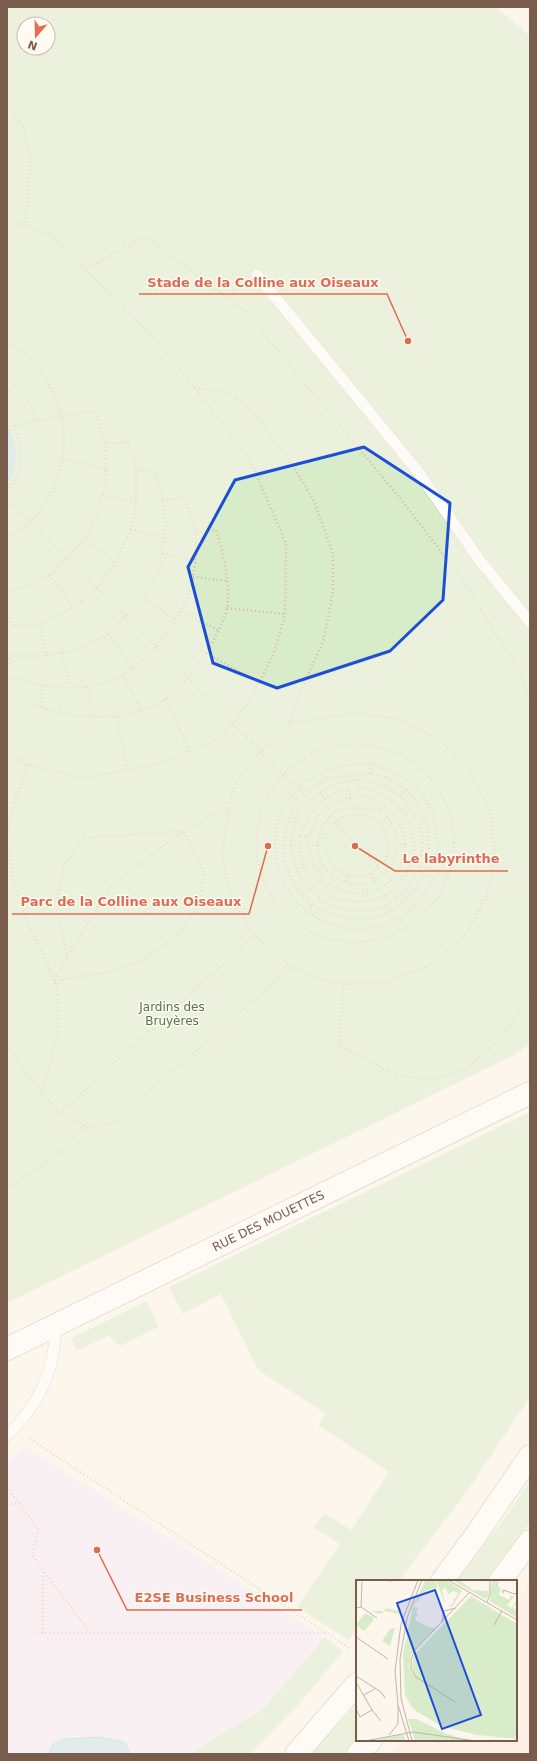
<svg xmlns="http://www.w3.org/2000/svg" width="537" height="1761" viewBox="0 0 537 1761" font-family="'DejaVu Sans',sans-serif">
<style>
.commercial{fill:#fde8e0}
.education{fill:#f3e8fa}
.green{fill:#d8ecc9;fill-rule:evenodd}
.water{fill:#bfe3e8;stroke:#a5d3da}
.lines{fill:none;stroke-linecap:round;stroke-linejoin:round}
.lane-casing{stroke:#d1beb0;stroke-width:12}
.street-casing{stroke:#d1beb0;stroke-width:24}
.secondary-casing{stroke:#d6c0b0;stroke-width:24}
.path{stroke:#d9b8a5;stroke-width:2.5;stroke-dasharray:1 3;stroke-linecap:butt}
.lane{stroke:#fff;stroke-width:11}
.street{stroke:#fff;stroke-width:22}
.secondary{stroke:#fff;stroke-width:22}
.marked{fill:none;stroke:#1d4ed8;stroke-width:3;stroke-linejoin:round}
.labels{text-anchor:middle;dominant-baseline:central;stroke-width:3;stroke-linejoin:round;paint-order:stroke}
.park-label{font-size:12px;fill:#537a41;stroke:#fffaf3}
.street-label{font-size:12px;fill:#7a5c4d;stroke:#fffaf3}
.inset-road{fill:none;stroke:#c5b3a7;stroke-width:1}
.view{fill:#1d4ed8;fill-opacity:0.15;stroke:#1d4ed8;stroke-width:2}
.inset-edge{fill:none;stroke:#7a5c4d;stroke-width:2}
.leader{fill:none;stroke:#dc6d51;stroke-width:1.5}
.callout-dot{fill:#dc6d51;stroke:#fffaf3;stroke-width:1.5}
.callout-label{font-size:13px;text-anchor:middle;font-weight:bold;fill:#dc6d51;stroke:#fffaf3;stroke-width:3;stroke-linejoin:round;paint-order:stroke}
</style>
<rect width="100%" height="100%" fill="#fdf6ec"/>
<!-- commercial -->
<path class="commercial" d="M530,1584V1754H388L401,1740H516V1602Z"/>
<!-- education -->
<path class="education" d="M26,1447L325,1637L264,1708L193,1753L7,1754V1462Z"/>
<!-- green -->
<g class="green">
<path d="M7,7H496L530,36V1044L514,1055L7,1303ZM24,24H48V48H24Z"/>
<path d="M530,1112V1397L468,1490L399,1581H357V1630L348,1640L297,1607L340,1544L314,1528L324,1513L351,1530L389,1472L318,1425L326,1414L258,1370L221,1294L183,1314L169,1287Z"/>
<path d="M147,1301L158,1327L120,1346L108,1336L77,1351L71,1338Z"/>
<path d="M530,1480V1522L528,1525L487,1581H457L509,1512Z"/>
<path d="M325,1637L343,1651L297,1706L250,1754H190L264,1708Z"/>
<path d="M357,1704V1739L343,1754H311Z"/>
</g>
<!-- water -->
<g class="water">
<path d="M7,427C15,443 19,465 7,481Z"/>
<path d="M99,1737L124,1742L131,1754H49L52,1745L64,1739Z"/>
</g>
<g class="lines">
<defs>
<g id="lane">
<path d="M257,275L416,469L481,562L530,622"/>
<path d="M7,1435C38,1407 57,1367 55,1325"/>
</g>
<g id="street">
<path id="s1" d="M7,1349L530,1093"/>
</g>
<g id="secondary">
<path d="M442,1581L476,1535L530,1456"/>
<path d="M500,1581L530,1541"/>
<path d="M296,1754L357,1684"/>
<path d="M358,1754L371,1740"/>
</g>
</defs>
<!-- lane casing -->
<use href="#lane" class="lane-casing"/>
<!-- street casing -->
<use href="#street" class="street-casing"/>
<!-- secondary casing -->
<use href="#secondary" class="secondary-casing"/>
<!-- path -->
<g class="path">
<path d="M7,104L23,127L31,158L25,226"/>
<path d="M7,219L53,236L164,349L249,458L286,543L285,614L274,654L247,705L220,738L159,764L82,778L28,765L7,753"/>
<path d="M86,269L145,236L244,310L399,497L459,575L518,669L530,701"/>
<path d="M7,342C82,386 83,495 7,539"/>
<path d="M7,376L27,399L38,420"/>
<path d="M195,388L228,392L255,413L293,466L314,501L333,554V591L324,639L294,707L290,723L252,761L236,782L229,807L222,853L231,898L255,935L291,967L317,978L344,984L388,982L430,965L464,937L486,898L495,855L490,811L470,771L439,740L400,719L356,713L290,723"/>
<path d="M7,416C26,440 25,469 7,493"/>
<path d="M62,459L106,469"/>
<path d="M103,495L136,502"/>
<path d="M7,502L31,522L156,646L303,794L327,778L370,773V764C338,763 323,771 296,787"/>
<path d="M131,529L165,538"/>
<path d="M85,539L115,563"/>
<path d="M163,553L195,560"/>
<path d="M50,575L73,608"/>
<path d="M193,577L226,581"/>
<path d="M7,593L50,575L85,539L97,515L106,482L105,444L96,411L38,420L15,426"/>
<path d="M144,598L176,620"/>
<path d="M227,608L285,614"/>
<path d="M7,610L12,625"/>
<path d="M181,612L218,630"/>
<path d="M40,624L46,656"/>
<path d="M7,626L40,624L73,608L97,588L115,563L131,529L136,502V468L127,442L105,444"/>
<path d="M108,634L133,668"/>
<path d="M61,652L70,686"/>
<path d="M207,653L260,684"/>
<path d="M7,656H46L78,649L108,634L144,598L159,570L166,527L162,500L155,472L136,468"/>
<path d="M7,671L10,657"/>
<path d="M123,674L141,711"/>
<path d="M7,676C30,682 64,692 88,686C99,684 116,679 125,673C171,644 202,587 195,533C194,521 188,509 185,498L162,500"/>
<path d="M87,687L92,717"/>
<path d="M166,699L189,751"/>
<path d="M28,702C73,719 123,726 165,699C178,692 189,675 198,664C207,652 225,623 227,608C230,581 224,555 216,530L195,533"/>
<path d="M42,707L43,686"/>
<path d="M117,717L128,769"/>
<circle cx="355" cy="843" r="99"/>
<path d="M370,764C421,778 442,809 437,862L428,860L429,832L426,821"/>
<path d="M365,781L384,786L400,796L406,789L387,778L370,773"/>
<path d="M320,792L325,799L336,792L349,789L350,798L363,796L376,800"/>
<path d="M400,796L416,818"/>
<path d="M325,799C312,810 306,819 301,836H310C316,812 327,805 350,798"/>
<path d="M335,822L379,867L372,874L374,881C387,874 392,867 396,853"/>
<path d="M7,835L16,797L28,765"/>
<path d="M325,838C334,812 360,809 381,823"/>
<path d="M7,844L14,881L27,921L55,981L58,1001V1035L42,1092"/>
<path d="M291,845H300L304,868L311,879"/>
<path d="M318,845C320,866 326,875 346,883"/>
<path d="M325,846C330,872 347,880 372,874"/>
<path d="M385,861C391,844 389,838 381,823L387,817L396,833L398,844L406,845"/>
<path d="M348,876L346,883L356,885L366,884L368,892C352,895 342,891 328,884L318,899C344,914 378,917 401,894C409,887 414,875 419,866L450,875"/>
<path d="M330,896C353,905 385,904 401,882C407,874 410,864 414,854L421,856L423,843L419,825L426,821L416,801L406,789"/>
<path d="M312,905C281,875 277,847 294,807L299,813C286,842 290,867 311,891L322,879L313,864L309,845H318C322,808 347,802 379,812L384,804C400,819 408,834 403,857C401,864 398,874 392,879C388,883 382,886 377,890"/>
<path d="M309,913L312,905C322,910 333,916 344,918C379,924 409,906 423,874L433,877C426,890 420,903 408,912C402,917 392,921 384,924C307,951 242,858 292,794L304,806C322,791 333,781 358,780V787C396,795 414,814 414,854"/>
<path d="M55,980L67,957L110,887L183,831L229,807"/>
<path d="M55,981L103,973L138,963L175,938L200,903L204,870L183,831L84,838L64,866L56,903L67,957"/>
<path d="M344,984L338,1045L397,1076L432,1079L467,1068L498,1041L530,998"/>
<path d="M7,1046L42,1093L60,1113L88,1128L115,1122L291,967"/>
<path d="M60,1113L255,935"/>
<path d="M7,1189L61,1151L84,1125"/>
<path d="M30,1439L351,1649"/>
<path d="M7,1487L38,1529L32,1555L90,1633"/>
<path d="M7,1504H19"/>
<path d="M37,1633H327"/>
<path d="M43,1633V1571"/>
</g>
<!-- lane -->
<use href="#lane" class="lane"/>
<!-- street -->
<use href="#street" class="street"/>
<!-- secondary -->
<use href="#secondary" class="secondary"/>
</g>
<!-- marked area -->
<path d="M0 0H537V1761H0ZM364,447L450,503L443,600L390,651L277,688L213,663L188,567L235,480Z" fill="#fdf6ec" fill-opacity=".55" fill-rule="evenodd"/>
<path class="marked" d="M364,447L450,503L443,600L390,651L277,688L213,663L188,567L235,480Z"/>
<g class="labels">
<!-- park labels -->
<g class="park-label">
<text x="172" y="1007">Jardins des<tspan x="172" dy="14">Bruyères</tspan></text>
</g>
<!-- street labels -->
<g class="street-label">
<text stroke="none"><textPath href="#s1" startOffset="291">RUE DES MOUETTES</textPath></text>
</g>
</g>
<!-- overview -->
<g transform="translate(356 1580)">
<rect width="161" height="161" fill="#fdf6ec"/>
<path d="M79,0L82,7L70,11L57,26L69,1ZM80,0H89L106,10L97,26L93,27V25L95,26L102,13L98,11L92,14L90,8L86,10L90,27ZM96,0H103L117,10L133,11L132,17L129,19ZM136,0H150L143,1L142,7L145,8L143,15L153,20L155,15L158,17L151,25L155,28L160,21L161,22V25H157L158,29H161V38L134,21ZM115,16L161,44V159L121,155L85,146L57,129L49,115L47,74L57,27L62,28L60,34H62L59,40L75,48H79L55,74L53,86L56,94L57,76ZM30,28L44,31V34L28,31L25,34L13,31H28ZM9,33L17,37V41L8,51L0,45ZM39,48L34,66L26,61L34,49ZM52,139H61L91,154L114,161H59ZM47,154L50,161H15Z" fill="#d8ecc9"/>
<path class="inset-road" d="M24,0L37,1M92,0L161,40M147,13V10L159,14L161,12M131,22L134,14V0M5,27L6,2M0,28L5,27L21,38M86,42L88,31L100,28M138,45L146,31M0,57L32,79M0,96L25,112L29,118M0,102L16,130L4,137L0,129M8,115L20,108M99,122L60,97L55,89V80L58,71L114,12M16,130L25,141M33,155L42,144V125M9,161L57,152L120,161M53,161L42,125L39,91L45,44L62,0M56,161L45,118L44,79L51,38L66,0"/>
<path class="view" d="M79,10L125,135L86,149L41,23Z"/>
<rect width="161" height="161" class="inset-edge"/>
</g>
<!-- callouts -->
<path class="leader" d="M408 341L387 294H139M355 846L395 871H508M268 846L249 914H12M97 1550L127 1610H302"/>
<g class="callout-dot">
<circle cx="408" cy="341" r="4"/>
<circle cx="355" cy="846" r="4"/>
<circle cx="268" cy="846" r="4"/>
<circle cx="97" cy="1550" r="4"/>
</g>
<g class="callout-label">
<text x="263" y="287">Stade de la Colline aux Oiseaux</text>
<text x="451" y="863">Le labyrinthe</text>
<text x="131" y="906">Parc de la Colline aux Oiseaux</text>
<text x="214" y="1602">E2SE Business School</text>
</g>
<!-- border -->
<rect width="537" height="1761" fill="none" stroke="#7a5c4d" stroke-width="16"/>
<!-- north arrow -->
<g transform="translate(36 36) rotate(200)"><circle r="19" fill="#fffaf3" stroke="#cabbb1"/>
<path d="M0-3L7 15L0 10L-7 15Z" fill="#e76f51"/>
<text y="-6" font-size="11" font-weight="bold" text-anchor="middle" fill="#7a5c4d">N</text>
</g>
</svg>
